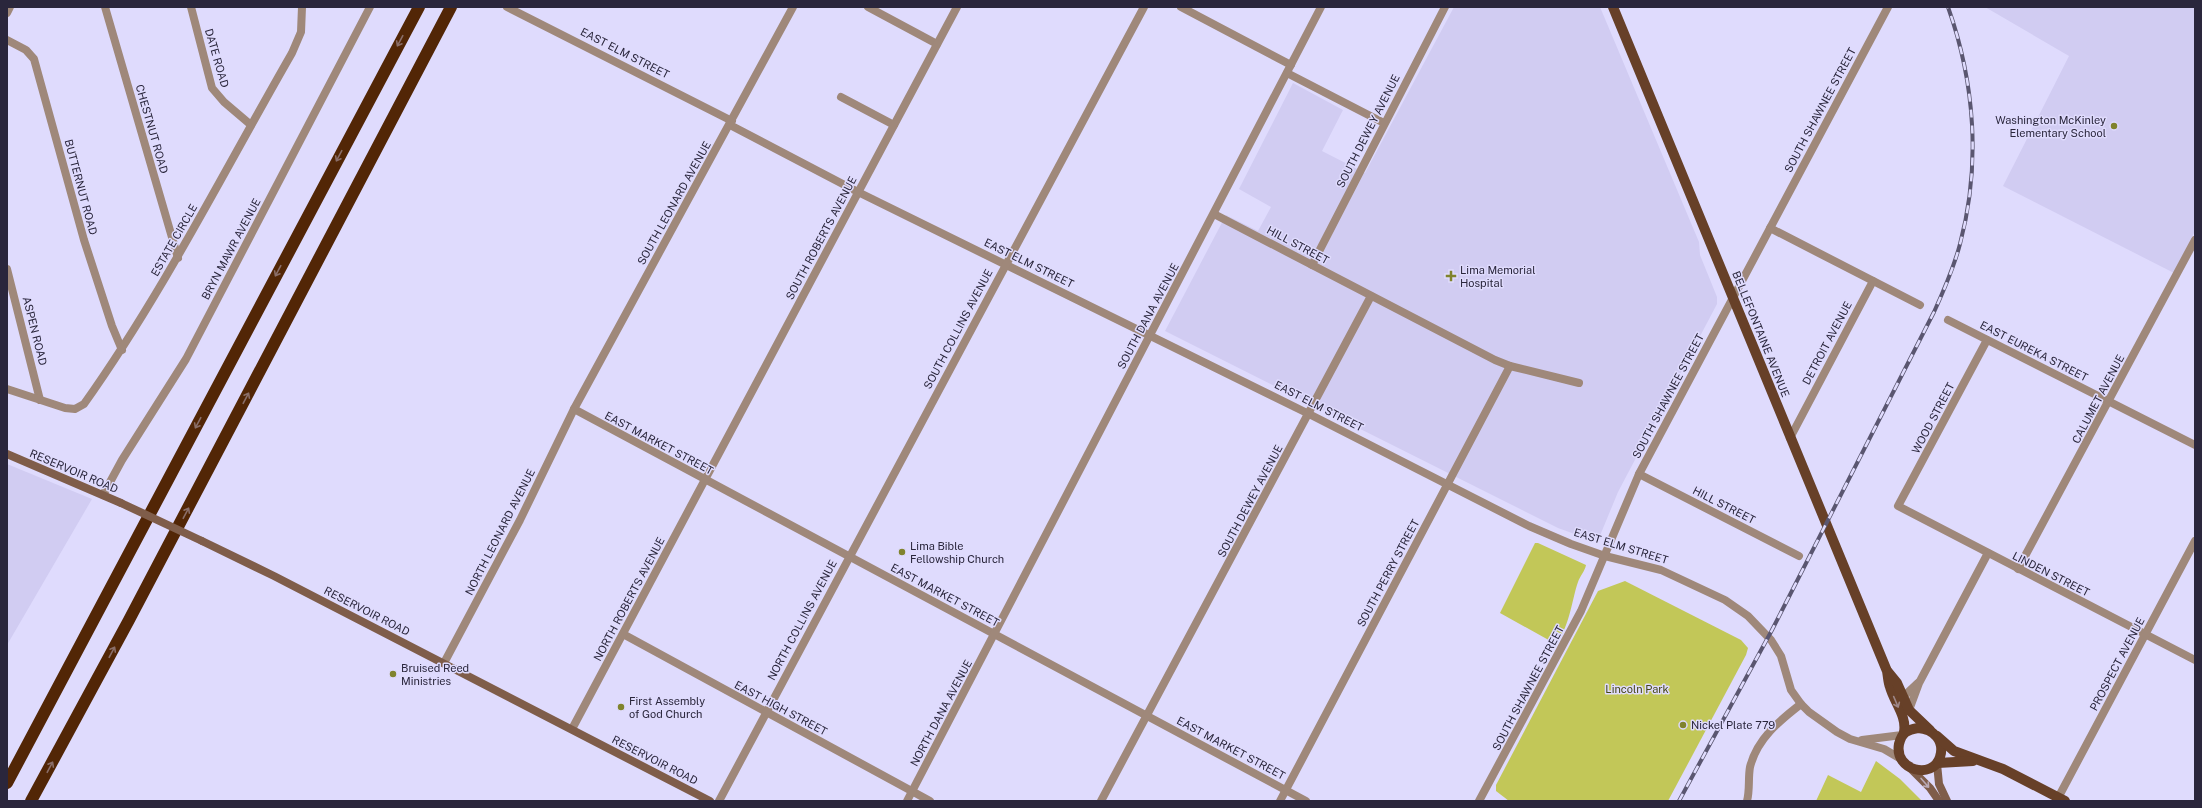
<svg xmlns="http://www.w3.org/2000/svg" width="2202" height="808" viewBox="0 0 2202 808" font-family="'Public Sans',sans-serif">
<style>
.built{fill:#d1ccf2}
.green{fill:#c2c758}
.lines{fill:none;stroke-linecap:round;stroke-linejoin:round}
.street{stroke:#9f887a;stroke-width:8}
.secondary{stroke:#7f5d4a;stroke-width:8}
.primary{stroke:#674028;stroke-width:10}
.highway{stroke:#522606;stroke-width:12}
.rail-casing{stroke:#5a5670;stroke-width:4}
.rail{stroke:#dfdbfd;stroke-width:2.5;stroke-dasharray:8;stroke-linecap:butt}
.secondary-bridge{stroke:#7f5d4a;stroke-width:8}
.oneway{stroke:#8a6e69}
.oneway2{stroke:#9d8688}
.oneway3{stroke:#b9a9b5}
.poi-dot{fill:#80832d;stroke:#dfdbfd;stroke-width:1.5}
.labels{text-anchor:middle;dominant-baseline:central;stroke-width:3;stroke-linejoin:round;paint-order:stroke}
.street-label{font-size:11px;fill:#2a263c;stroke:#dfdbfd}
.poi-label{font-size:11px;fill:#2a263c;stroke:#dfdbfd;text-anchor:start}
.park-label{font-size:11px;fill:#454718;stroke:#dfdbfd}
</style>
<rect width="100%" height="100%" fill="#dfdbfd"/>
<!-- built -->
<g class="built">
<path d="M1454,7H1600L1699,242L1700,255L1717,297V304L1618,492L1599,538L1594,541L1558,528L1165,331L1226,215L1258,231L1271,207L1239,189L1293,83L1343,110L1322,151L1365,173Z"/>
<path d="M1985,7H2195V231L2174,273L2003,186L2069,56Z"/>
<path d="M7,464L92,499L7,645Z"/>
</g>
<!-- green -->
<g class="green">
<path d="M1535,543H1538L1586,565C1585,571 1580,576 1578,582C1572,598 1569,633 1554,643L1500,613Z"/>
<path d="M1625,581L1741,640L1748,648L1746,655L1668,801H1509L1496,791V785L1598,591Z"/>
<path d="M1876,761L1900,779L1922,801H1816L1828,775L1861,792Z"/>
</g>
<g class="lines">
<!-- street -->
<g class="street">
<path d="M105,7L178,258"/>
<path d="M191,7L212,88L224,102L251,125"/>
<path d="M507,7L732,121"/>
<path d="M868,7L937,44"/>
<path d="M1181,7L1291,65"/>
<path d="M7,13L10,7"/>
<path d="M7,40L26,50L34,59L84,240L112,326L122,350"/>
<path d="M1287,73L1384,123"/>
<path d="M841,97L894,125"/>
<path d="M730,125L858,192L1309,414L1529,526L1571,544L1605,556L1661,570L1725,600L1748,616L1771,640L1781,656L1791,690L1801,704L1809,712L1837,732L1850,739L1884,749L1901,759"/>
<path d="M1214,214L1495,360L1510,366L1579,383"/>
<path d="M1770,228L1920,305"/>
<path d="M1312,265L1445,7"/>
<path d="M7,269L40,400"/>
<path d="M1948,320L2195,445"/>
<path d="M1987,340L1898,506L2195,660"/>
<path d="M7,389L65,408L75,409L84,404C163,293 224,171 292,53L301,32L302,7"/>
<path d="M574,409L1306,801"/>
<path d="M1790,438L1873,281"/>
<path d="M1639,474L1799,556"/>
<path d="M103,495L122,460L186,359L370,7"/>
<path d="M2018,569L2195,240"/>
<path d="M623,634L930,801"/>
<path d="M444,663L520,520L574,409L793,7"/>
<path d="M1903,697L1918,683"/>
<path d="M1909,710L1919,683L1988,553"/>
<path d="M572,729L957,7"/>
<path d="M1862,740L1902,735"/>
<path d="M2058,798L2195,541"/>
<path d="M719,801L1144,7"/>
<path d="M907,801L1321,7"/>
<path d="M1101,801L1371,296"/>
<path d="M1280,801L1510,366"/>
<path d="M1479,801L1581,611L1639,474L1888,7"/>
<path d="M1747,801C1750,790 1748,778 1750,767C1757,739 1779,721 1801,704"/>
</g>
<!-- secondary -->
<g class="secondary">
<path d="M7,454L121,503"/>
<path d="M202,541L274,576L710,801"/>
<path d="M1937,764L1939,784L1947,801"/>
<path d="M1910,768L1930,788L1939,801"/>
</g>
<!-- primary -->
<g class="primary">
<path d="M1613,7L1887,671C1888,676 1888,682 1890,687C1894,702 1907,716 1904,732"/>
<path d="M1888,672L1897,683L1909,710L1930,730"/>
<path d="M1918,728C1934,729 1945,741 1940,757C1933,780 1894,771 1899,744C1902,732 1907,730 1918,728Z"/>
<path d="M1937,736L1954,751L2003,769L2065,801"/>
<path d="M1938,763L1973,761"/>
</g>
<!-- highway -->
<g class="highway">
<path d="M7,783L419,7"/>
<path d="M31,801L129,620L451,7"/>
</g>
<defs>
<path id="rail" d="M1679,801L1772,630L1934,312C1944,290 1954,267 1960,244C1981,165 1975,83 1948,7"/>
</defs>
<!-- rail casing -->
<use href="#rail" class="rail-casing"/>
<!-- rail -->
<use href="#rail" class="rail"/>
<!-- secondary-bridge -->
<path class="secondary-bridge" d="M121,503L202,541"/>
</g>
<!-- one-way arrows -->
<defs><path id="oneway-shaft" d="M-6 0H5M1.5-3L5.5 0L1.5 3" fill="none" stroke-width="1.6" stroke-linecap="round" stroke-linejoin="round"/></defs>
<g class="oneway">
<use href="#oneway-shaft" transform="translate(400 41) rotate(118)"/>
<use href="#oneway-shaft" transform="translate(339 156) rotate(118)"/>
<use href="#oneway-shaft" transform="translate(278 271) rotate(118)"/>
<use href="#oneway-shaft" transform="translate(246 398) rotate(-62)"/>
<use href="#oneway-shaft" transform="translate(198 423) rotate(118)"/>
<use href="#oneway-shaft" transform="translate(186 513) rotate(-62)"/>
<use href="#oneway-shaft" transform="translate(112 652) rotate(-62)"/>
<use href="#oneway-shaft" transform="translate(50 767) rotate(-62)"/>
</g>
<use class="oneway2" href="#oneway-shaft" transform="translate(1896 702) rotate(67)"/>
<use class="oneway3" href="#oneway-shaft" transform="translate(1925 783) rotate(49)"/>
<!-- markers -->
<g class="poi-dot">
<circle cx="2114" cy="126" r="4"/>
<path d="M1449 270h4v4h4v4h-4v4h-4v-4h-4v-4h4z"/>
<circle cx="902" cy="552" r="4"/>
<circle cx="393" cy="674" r="4"/>
<circle cx="621" cy="707" r="4"/>
<circle cx="1683" cy="725" r="4"/>
</g>
<g class="labels">
<!-- street labels -->
<g class="street-label">
<text transform="translate(625 53) rotate(27)">EAST ELM STREET</text>
<text transform="translate(217 58) rotate(74)">DATE ROAD</text>
<text transform="translate(1820 110) rotate(-62)">SOUTH SHAWNEE STREET</text>
<text transform="translate(152 129) rotate(74)">CHESTNUT ROAD</text>
<text transform="translate(1368 131) rotate(-63)">SOUTH DEWEY AVENUE</text>
<text transform="translate(81 187) rotate(75)">BUTTERNUT ROAD</text>
<text transform="translate(674 203) rotate(-61)">SOUTH LEONARD AVENUE</text>
<text transform="translate(821 238) rotate(-62)">SOUTH ROBERTS AVENUE</text>
<text transform="translate(174 240) rotate(-60)">ESTATE CIRCLE</text>
<text transform="translate(1298 245) rotate(28)">HILL STREET</text>
<text transform="translate(231 249) rotate(-62)">BRYN MAWR AVENUE</text>
<text transform="translate(1029 263) rotate(26)">EAST ELM STREET</text>
<text transform="translate(1148 316) rotate(-62)">SOUTH DANA AVENUE</text>
<text transform="translate(958 329) rotate(-62)">SOUTH COLLINS AVENUE</text>
<text transform="translate(35 331) rotate(76)">ASPEN ROAD</text>
<text transform="translate(1761 334) rotate(68)">BELLEFONTAINE AVENUE</text>
<text transform="translate(1827 343) rotate(-62)">DETROIT AVENUE</text>
<text transform="translate(2034 351) rotate(27)">EAST EUREKA STREET</text>
<text transform="translate(1668 396) rotate(-62)">SOUTH SHAWNEE STREET</text>
<text transform="translate(2098 399) rotate(-62)">CALUMET AVENUE</text>
<text transform="translate(1319 406) rotate(27)">EAST ELM STREET</text>
<text transform="translate(1933 418) rotate(-62)">WOOD STREET</text>
<text transform="translate(659 443) rotate(28)">EAST MARKET STREET</text>
<text transform="translate(74 471) rotate(23)">RESERVOIR ROAD</text>
<text transform="translate(1250 501) rotate(-62)">SOUTH DEWEY AVENUE</text>
<text transform="translate(1724 505) rotate(27)">HILL STREET</text>
<text transform="translate(500 532) rotate(-63)">NORTH LEONARD AVENUE</text>
<text transform="translate(1621 546) rotate(17)">EAST ELM STREET</text>
<text transform="translate(1388 573) rotate(-62)">SOUTH PERRY STREET</text>
<text transform="translate(2051 574) rotate(27)">LINDEN STREET</text>
<text transform="translate(945 595) rotate(28)">EAST MARKET STREET</text>
<text transform="translate(629 599) rotate(-62)">NORTH ROBERTS AVENUE</text>
<text transform="translate(367 611) rotate(27)">RESERVOIR ROAD</text>
<text transform="translate(802 620) rotate(-62)">NORTH COLLINS AVENUE</text>
<text transform="translate(2117 664) rotate(-62)">PROSPECT AVENUE</text>
<text transform="translate(1528 688) rotate(-62)">SOUTH SHAWNEE STREET</text>
<text transform="translate(781 708) rotate(28)">EAST HIGH STREET</text>
<text transform="translate(941 713) rotate(-62)">NORTH DANA AVENUE</text>
<text transform="translate(1231 748) rotate(28)">EAST MARKET STREET</text>
<text transform="translate(655 760) rotate(27)">RESERVOIR ROAD</text>
</g>
<!-- poi labels -->
<g class="poi-label">
<text x="2106" y="120" text-anchor="end">Washington McKinley<tspan x="2106" dy="13">Elementary School</tspan></text>
<text x="1460" y="270">Lima Memorial<tspan x="1460" dy="13">Hospital</tspan></text>
<text x="910" y="546">Lima Bible<tspan x="910" dy="13">Fellowship Church</tspan></text>
<text x="401" y="668">Bruised Reed<tspan x="401" dy="13">Ministries</tspan></text>
<text x="629" y="701">First Assembly<tspan x="629" dy="13">of God Church</tspan></text>
<text x="1691" y="725">Nickel Plate 779</text>
</g>
<!-- park labels -->
<g class="park-label">
<text x="1637" y="689">Lincoln Park</text>
</g>
</g>
<!-- border -->
<rect width="2202" height="808" fill="none" stroke="#2a263c" stroke-width="16"/>
</svg>
